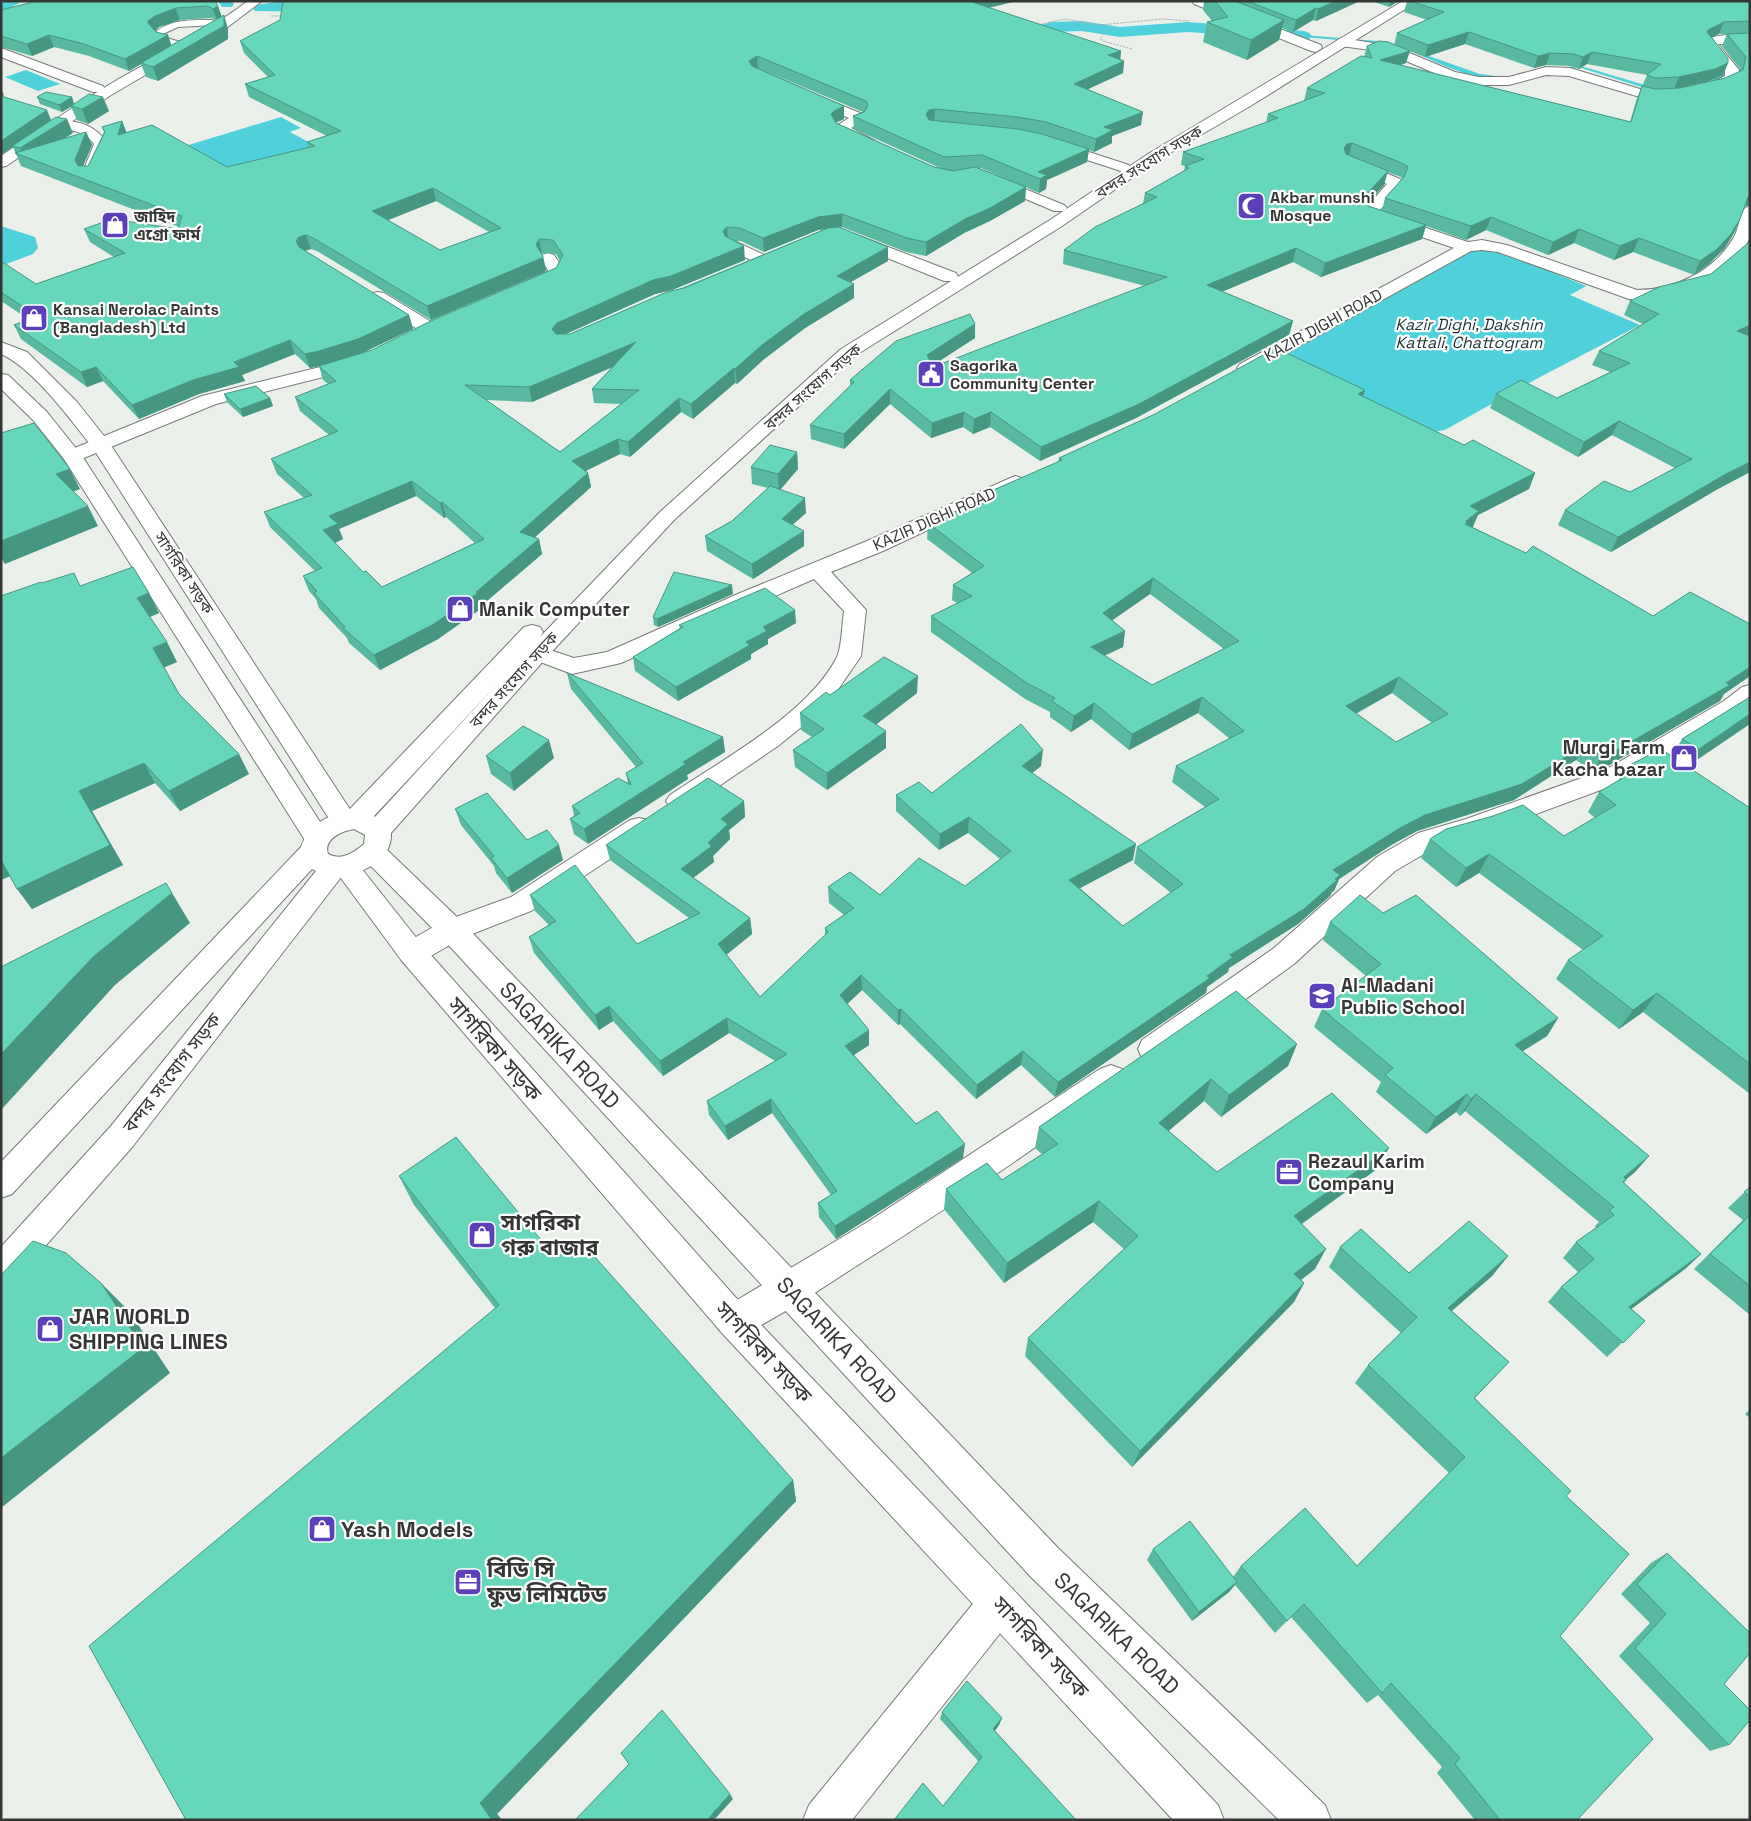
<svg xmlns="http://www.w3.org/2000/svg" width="1751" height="1821" viewBox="0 0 1751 1821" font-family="'Space Grotesk','Noto Sans Bengali',sans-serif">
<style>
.water{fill:#4fd1db}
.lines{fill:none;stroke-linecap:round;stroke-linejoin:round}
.stream{fill:#4fd1db;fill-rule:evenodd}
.canal{fill:#4fd1db;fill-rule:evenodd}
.lane-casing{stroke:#777b77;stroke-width:2}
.street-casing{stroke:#777b77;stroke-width:2}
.secondary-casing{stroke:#777b77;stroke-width:2}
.primary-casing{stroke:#777b77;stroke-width:2}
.highway-casing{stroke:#777b77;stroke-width:2}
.path{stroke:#aeb2ae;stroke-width:1;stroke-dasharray:2.5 1;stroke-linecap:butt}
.lane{fill:#fff;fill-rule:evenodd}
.street{fill:#fff;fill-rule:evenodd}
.secondary{fill:#fff;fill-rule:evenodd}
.primary{fill:#fff;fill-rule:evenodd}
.highway{fill:#fff;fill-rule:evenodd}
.wall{fill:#58b9a0;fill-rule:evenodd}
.shaded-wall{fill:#479682}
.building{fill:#66d7ba;stroke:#479682;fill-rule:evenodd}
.labels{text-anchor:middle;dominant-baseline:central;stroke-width:4.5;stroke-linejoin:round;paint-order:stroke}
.far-street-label{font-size:16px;fill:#353735;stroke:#fff}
.far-poi-label{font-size:16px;font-weight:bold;fill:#353735;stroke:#fff;text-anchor:start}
.far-water-label{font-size:16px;font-style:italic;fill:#1c3335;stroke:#fff}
.poi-label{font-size:19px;font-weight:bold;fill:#353735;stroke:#fff;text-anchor:start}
.street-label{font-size:19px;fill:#353735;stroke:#fff}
.near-street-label{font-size:22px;fill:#353735;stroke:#fff}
.near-poi-label{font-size:22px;font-weight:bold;fill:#353735;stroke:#fff;text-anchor:start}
</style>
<rect width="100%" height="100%" fill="#eaefea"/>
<!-- water -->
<g class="water">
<path d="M26,70L60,84L38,91L5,77Z"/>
<path d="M281,117L301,128L290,132L316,146L199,183L182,147Z"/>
<path d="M1,226L35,237L38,248L33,254L1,266Z"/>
<path d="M1471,249L1501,251L1586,286L1570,295L1640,325L1540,377L1445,430L1422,434L1270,361Z"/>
</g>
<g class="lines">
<!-- stream -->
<g class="stream">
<path d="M1304,35L1389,42L1391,43L1389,44L1302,37Z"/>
<path d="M1415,51L1480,74L1505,77L1517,75L1519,76C1491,90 1442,64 1415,53Z"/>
<path d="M1720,65H1724L1730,74L1714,83L1700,86V84L1710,81L1725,73Z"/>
<path d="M1581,66L1655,88V89L1651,90L1581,68L1553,69L1551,68Z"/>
</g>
<!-- canal -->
<g class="canal">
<path d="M1,1H20L18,4L1,11Z"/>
<path d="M218,1H232L234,4L232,7H222Z"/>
<path d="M277,2L327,4L332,5L334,8L332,11L327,12L255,11L253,8L255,5Z"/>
<path d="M1082,21L1120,27L1188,22L1304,31L1309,33L1312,36L1309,39L1304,41L1188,32L1120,37L1082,31L1052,32L1006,45L1001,43L998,40L1001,37L1051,22Z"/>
</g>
<defs>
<path id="lane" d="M212,20L215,21V25L178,27L163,34L167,38L180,42L181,44L177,47L161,42L154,34C168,19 192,20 212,20Z"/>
<g id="street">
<path d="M1192,1H1209L1321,45L1322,48L1316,52L1311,51L1194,4Z"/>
<path d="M1750,35V43L1718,44L1739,70L1737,81L1719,89L1693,95L1674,99L1650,100L1569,76L1546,75L1509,85H1479L1446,78L1385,52L1341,46L1335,42L1341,38L1393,46L1455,72L1479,77H1509L1546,67L1570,68L1650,92L1674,91L1693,87L1710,83L1725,76V70L1704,43C1714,32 1736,36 1750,35Z"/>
<path d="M1,48L103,86L105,89L103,92H93L1,57Z"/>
<path d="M811,93L865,115L867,118L851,128L875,141L877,144L875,147H865L835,131L833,128L849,118L806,100L804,97L806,94Z"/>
<path d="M59,120C81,121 96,126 108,144L94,177H84L82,174L94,144C83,129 70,131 54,127L52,124Z"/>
<path d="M1052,140L1129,165L1131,168L1129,171L1124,172L1047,147L1045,144L1047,141Z"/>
<path d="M1352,159L1400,179L1403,182L1399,189L1378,212L1468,242L1482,240L1507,245L1637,290C1675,290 1715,271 1734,237C1739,228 1739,216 1745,208L1750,206V238L1741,253L1704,286L1650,300L1629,299L1498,252L1482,250L1471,251L1252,372L1246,373L1240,372L1237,368L1240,364L1454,248L1366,218L1362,212L1387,184L1347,166L1345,163L1347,160Z"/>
<path d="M991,175L1064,205L1067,208L1064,211H1054L986,182L984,179L986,176Z"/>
<path d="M854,234L956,273L958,277L956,281H944L848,242L846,239L848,236Z"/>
<path d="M734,241L771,258L773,261L771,264H759L728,249L726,246L728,243Z"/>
<path d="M548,253L554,255L564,270C556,282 536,295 521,292L519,288L521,284L546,273L548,270L540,258L542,255Z"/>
<path d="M378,292L384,293L436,325L439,329L436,333L430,334L424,333L372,301L369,297L372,293Z"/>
<path d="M357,358L363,359L366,363L363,367L216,404L79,460L72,462L65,460L62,456L65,452L202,396Z"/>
<path d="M1015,476L1022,478L1025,482L1022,486L883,551L831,572L866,610L861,656L826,707L778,746L688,807L679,810L670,807L666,801L670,795C722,760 809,713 837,657C842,646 842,623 844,611L814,579L621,663L572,674L530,658L526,653L530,648L538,646L574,658L607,652L740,593L867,541Z"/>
<path d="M1750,685V705L1740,713L1625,781L1482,834L1436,847L1395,871L1294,964L1164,1058L1153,1061L1142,1058L1138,1049L1142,1040L1274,948L1377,857L1418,833L1466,819L1607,769L1724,701L1742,687Z"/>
<path d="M639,818L648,820L652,827L648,834L531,911L462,938L422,961L412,964L402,961L398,953L402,945L442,922L511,897L630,820Z"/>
<path d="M1111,1065L1122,1069L1126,1078L1122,1087C1036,1147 950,1207 861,1263C823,1287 775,1321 734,1338L722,1333L717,1321L722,1309L866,1223L1100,1069Z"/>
<path d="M999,1583L1013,1589L1019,1603L1013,1617L852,1820H803L809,1805L985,1589Z"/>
</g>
<path id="secondary" d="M248,1H262L229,26L111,95L6,166L1,167V156C39,130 77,104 117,80C161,55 207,32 248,1Z"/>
<g id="primary">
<path d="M1,342L27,352L77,402L108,441L353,814L357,821L353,828L344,830L335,828L93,448C71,420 33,368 1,354Z"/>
<path d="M1,374L8,375L47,412L82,456L326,831L330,838L326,845L317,848L308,845L64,459L33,420L1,389Z"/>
<path d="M373,842L382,845L462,922L1058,1548L1325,1805L1331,1820H1279L1030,1576L442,938L364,859L360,852L364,845Z"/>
<path d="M345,856L354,859L422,945L746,1309L1218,1805L1224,1820H1173L722,1333L402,961L332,866L336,859Z"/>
</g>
<path id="highway" d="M1403,1H1418L1252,105L1158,160L1062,226L853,357L674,520L546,658L391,833C392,860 365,872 342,876L133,1146L13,1283L1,1288V1247L111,1126L316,871L312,869L12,1194L1,1198V1162L301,847C309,824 326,816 347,812L524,627L532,625L540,627L543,632L540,637L660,512L841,349L1050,220L1148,154ZM500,681L375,817L374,816ZM354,829L365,835L364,844C353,853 342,861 328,854C323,839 342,831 354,829Z"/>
</defs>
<!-- lane casing -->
<use href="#lane" class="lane-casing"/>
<!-- street casing -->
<use href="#street" class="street-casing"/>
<!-- secondary casing -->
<use href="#secondary" class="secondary-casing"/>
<!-- primary casing -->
<use href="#primary" class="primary-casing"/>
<!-- highway casing -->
<use href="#highway" class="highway-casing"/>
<!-- path -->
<g class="path">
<path d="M271,16H285"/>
<path d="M1037,25L1065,19L1099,25L1163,19L1189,21"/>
<path d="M1112,26L1100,38L1103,41L1132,49"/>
</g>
<!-- lane -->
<use href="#lane" class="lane"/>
<!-- street -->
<use href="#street" class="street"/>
<!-- secondary -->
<use href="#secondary" class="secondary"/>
<!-- primary -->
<use href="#primary" class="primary"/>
<!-- highway -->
<use href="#highway" class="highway"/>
</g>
<!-- wall -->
<g class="wall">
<path d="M1204,1H1360L1316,21L1313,20L1293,32L1282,28L1279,40L1247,60L1203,42L1207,22L1212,21L1203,10Z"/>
<path d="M1371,1H1399L1389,7Z"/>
<path d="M1407,1H1750V205L1745,206L1740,219L1734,233L1725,248L1709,264L1694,275L1633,252L1614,260L1574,243L1548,255L1486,230L1466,240L1426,226L1422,239L1321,277L1293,262L1222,292L1293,321L1289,335L1136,418L1040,461L990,427L973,434L963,427L931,438L890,404L844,449L811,439L810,425L850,386V380L975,324V338L933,365V367L1145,286L1063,264L1064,250L1143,203L1145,193L1184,171L1185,166L1181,165L1183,152L1266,123L1268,114L1304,101L1307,88L1364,57L1367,46L1406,63L1400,65L1630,122L1637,98L1647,75L1587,64L1579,69L1570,66L1546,65L1534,68L1465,44L1425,57L1394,45L1397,33L1427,20L1404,12ZM1719,34H1727L1722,46L1740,69V72L1725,78L1677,88L1709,81L1723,75L1728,63L1712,37ZM1387,172L1401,177L1402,179L1385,198L1382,210L1368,206L1367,203L1384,185Z"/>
<path d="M218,6L221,17L228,29V39L158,81L146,77L141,64L129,71L89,56L54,47L32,56L1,47V10ZM212,18L216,20L171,45L168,35L156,32L155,31L159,27L180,20Z"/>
<path d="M989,8L1121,51L1120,59L1124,61L1123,73L1088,89L1141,125L1112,136V143L1094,152L1089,150L1087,162L1047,180L1046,189L1039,193L981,168H979L1026,187L1025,201L990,221L964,233L926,256L906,252L842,227H840L888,261L850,282L854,298L805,328L763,360L737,384L735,383L693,419L681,412L630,457L620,454L586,471L588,473L591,487L535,537L539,539L542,554L481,606L482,608L438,639L380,670L349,643L347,638L319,608L316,599L309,591L303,576L315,571L270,527L264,512L304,498L277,474L271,459L329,435L300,411L295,397L328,384L323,380L319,366L310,368L295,354L242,375L245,381L199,394L139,419L103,381L87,387L21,339L14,325L28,319L1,301V263L36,284L114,257L90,242L84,229H178L179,227L21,166L13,147L1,155V89L4,95L2,96L51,120L34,132L73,133L63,139L86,132L92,145L83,166H88L104,132L102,127L122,121L127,133L227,167L309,148L307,142L327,136L249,97L245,84L268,77L244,53L240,41ZM758,68L863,112L853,116L854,129L940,168L934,167L836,123L844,119V106ZM436,201L489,232L440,250L387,220ZM825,229L570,334H566L655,294L672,290L745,260L735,241H741L764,252L818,230ZM311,249L317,251L431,320L545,272L546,270L542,253L556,254L560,261L556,268L372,350L364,352L413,329L409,315L305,251ZM612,367L592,389L594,403L621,404L560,452L486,400L532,402ZM416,496L444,518L446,517L475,543L382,587L363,572L335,543L343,539L339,529Z"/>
<path d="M37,97H72L74,104L109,111L88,124L77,120L71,107L62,112L40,104Z"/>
<path d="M1750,239V336H1749H1750V472L1716,490L1611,552L1558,525L1565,510L1630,492L1675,468L1612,435L1578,457L1490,408L1496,394L1557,398L1610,372L1592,365L1599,351L1643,324L1624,315L1630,301L1711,274L1747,244Z"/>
<path d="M1365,390L1363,396L1464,445L1535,473L1529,489L1478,515L1472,527L1653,616L1750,624V676L1724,694L1720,701L1606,767L1593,772L1576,760L1514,800L1417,831L1393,844L1339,879L1334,891L1332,892L1330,896L1298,924L1229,968L1228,972L1207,987L1206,993L1055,1097L1021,1065L976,1099L900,1024L898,1025L862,990L847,1004L869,1045L854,1055L916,1124L963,1158L836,1239L819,1217L818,1203L831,1195L772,1113L728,1140L709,1115L707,1101L775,1061L729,1033L663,1076L613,1021L599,1030L534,953L529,937L549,925L535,911L530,895L637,944L689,918L610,860L606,845L744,801L745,817L729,830L730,839L713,856L714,862L693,878L750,918L752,934L726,955L760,997L825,935V928L844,915L829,903L828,887L880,895L965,886L1000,859L968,833L939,850L896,811V795L932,793L1041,766L1032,773L1133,860L1080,888L1123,926L1171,893L1134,863L1137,847L1205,807L1172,782L1176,766L1230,739L1198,713L1129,750L1091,719L1071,732L1050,717V712L1025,699L931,632V616L957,603L952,600L953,585L972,573L927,539L928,523L982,500V495L1058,462L1059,458ZM1150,594L1224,649L1152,685L1104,656L1123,647L1125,631L1112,620ZM1392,693L1432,723L1396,742L1356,714Z"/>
<path d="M224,394L270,398L273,406L243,417L227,402Z"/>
<path d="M797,452L798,469L780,490L806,513L792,525L804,546L753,579L707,551L705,536L732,521L768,488L752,484L751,467Z"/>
<path d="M42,583L81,586L149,593L159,613L150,617L177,662L164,667L179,694L249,774L180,811L155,783L92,811L123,865L32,909L10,876Z"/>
<path d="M733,594L658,627L654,625L653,617Z"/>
<path d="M796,623L768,639V644L751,654V659L678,701L635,671L633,657L680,628L679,625Z"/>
<path d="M567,673L723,737L725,752L687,775L688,779L588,844L574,834L570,819L574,816L572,806L628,783L626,773L636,767L571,689Z"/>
<path d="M917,693L876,724L886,748L827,790L795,767L793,750L812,737L801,730L800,713L830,695Z"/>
<path d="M1750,697L1688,766L1672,756L1682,739Z"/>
<path d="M486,756L554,758L514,791L491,774Z"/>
<path d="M1626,767L1750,808V1094L1643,1012L1619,1029L1556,979L1568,960L1583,950L1479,873L1456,887L1421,858L1430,839L1564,836L1595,818L1588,812L1599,792L1618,781Z"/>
<path d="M455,809L527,840L563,860L512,893L496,873L494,866L461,825Z"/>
<path d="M1383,913L1558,1018L1547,1036L1522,1051L1649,1156L1635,1172L1626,1179L1624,1183L1701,1254L1685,1269L1631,1309L1645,1321L1607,1357L1548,1302L1561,1287L1578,1272L1563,1258L1576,1242L1597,1228L1595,1226L1599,1222L1465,1111L1460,1116L1456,1112L1426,1134L1376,1092L1381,1082L1314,1027L1322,1009L1366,976L1323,940L1330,922Z"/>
<path d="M1297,1044L1288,1066L1221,1117L1204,1101L1168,1131L1217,1172L1377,1169L1302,1224L1315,1269L1301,1280L1304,1283L1294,1302L1132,1467L1025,1356L1028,1338L1124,1249L1093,1222L1004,1283L944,1209L946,1189L1002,1180L1042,1154L1035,1148L1039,1127Z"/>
<path d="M399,1176L556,1258L793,1480L796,1501L497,1814L502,1820H186L495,1308L414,1205Z"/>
<path d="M1750,1187V1315L1694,1269L1743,1220L1728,1208Z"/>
<path d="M1340,1247L1409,1273L1508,1256L1492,1276L1452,1311L1509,1362L1475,1398L1566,1496L1560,1636L1577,1820H1475L1437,1773L1442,1767L1378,1695L1367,1703L1291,1617L1275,1633L1235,1585L1229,1592L1192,1621L1147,1560L1153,1549L1233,1577L1241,1566H1357L1449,1473L1355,1383L1368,1365L1401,1333L1329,1267Z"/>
<path d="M1750,1409V1418L1745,1414Z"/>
<path d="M1667,1553L1729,1745L1710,1751L1619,1656L1650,1623L1621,1594L1651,1563Z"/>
<path d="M942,1712L1002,1718L999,1725L995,1731L1076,1820L943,1806L979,1762L940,1719Z"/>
</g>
<!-- shaded-wall -->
<g class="shaded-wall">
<path d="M969,1H1017L968,13Z"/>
<path d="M1336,1H1360L1316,21L1318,9Z"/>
<path d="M1391,1H1399L1389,7Z"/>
<path d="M218,6L222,17L217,20L213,9Z"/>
<path d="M176,8L180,20L159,27L153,33L148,23V21L155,16Z"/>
<path d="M1316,8L1313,20L1293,32L1296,20Z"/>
<path d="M224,15L228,29V39L158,81L153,67Z"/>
<path d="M1284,20L1279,40L1247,60L1251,40Z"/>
<path d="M1724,22L1719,34L1703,42L1708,30Z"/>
<path d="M1469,32L1465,44L1425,57L1428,45Z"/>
<path d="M49,35L54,47L32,56L27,44Z"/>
<path d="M168,35L172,47L141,63V64L129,71L125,59Z"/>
<path d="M1121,51L1120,63L1124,61L1123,73L1073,96L1074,84L1108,55Z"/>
<path d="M1410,51L1406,63L1377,73L1380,60Z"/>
<path d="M1592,52L1587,64L1579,69L1583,57Z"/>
<path d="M1550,53L1546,65L1534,68L1538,56Z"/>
<path d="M757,56L758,68L750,74L749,61Z"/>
<path d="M1728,63L1723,75L1709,81L1674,89L1679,77Z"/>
<path d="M1,89L4,95L1,97Z"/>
<path d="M72,97L74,104L62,112L59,105Z"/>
<path d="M103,97L109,111L88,124L82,109Z"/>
<path d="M844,106V119L834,123L831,114L834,111Z"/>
<path d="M935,109L934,122L929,123L926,114L929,110Z"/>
<path d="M47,110L51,120L1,155V141Z"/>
<path d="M1143,112L1141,125L1112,136V143L1094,152L1096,139L1104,127Z"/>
<path d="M67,119L73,133L30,159L24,156L20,148Z"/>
<path d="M122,121L127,134L118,135Z"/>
<path d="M86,132L92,145L80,173L75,160Z"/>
<path d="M1352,143L1349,156L1344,157V148L1347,144Z"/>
<path d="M1089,149L1087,162L1047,180L1046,189L1039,193L1040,179L1038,172Z"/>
<path d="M1388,171L1384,185L1361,211L1364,197Z"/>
<path d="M1026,187L1025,201L990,221L964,233L926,256V242L965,219Z"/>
<path d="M433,188L436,201L376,225L372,211Z"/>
<path d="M1750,194V205L1744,206L1748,197Z"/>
<path d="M842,214V227L818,230L764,252L763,238L818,217Z"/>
<path d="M1491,217L1486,230L1466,240L1471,226Z"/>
<path d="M1740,219L1734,233L1725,248L1709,264L1694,275L1700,261Z"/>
<path d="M1426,225L1422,239L1321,277L1325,263Z"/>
<path d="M727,227L728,241L723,231Z"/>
<path d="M1579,229L1574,243L1548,255L1553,242Z"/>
<path d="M306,235L311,249L303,251L300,255L296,241L299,237Z"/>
<path d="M1639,238L1633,252L1614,260L1620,246Z"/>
<path d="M539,239L542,253L538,259L536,245Z"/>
<path d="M744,246L745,260L672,290L655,294L559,337L555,343L552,329L557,323L653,280Z"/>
<path d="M888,247V261L837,290V276Z"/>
<path d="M1296,248L1293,262L1204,299L1207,285Z"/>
<path d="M543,256L546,270L545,272L431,320L427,306Z"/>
<path d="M854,284V298L805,328L763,360L737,384L735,369L762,345L804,314Z"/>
<path d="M409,315L413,329L362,353L324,365L310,368L305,354Z"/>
<path d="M1293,321L1289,335L1136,418L1040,461L1041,447Z"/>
<path d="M975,324V338L927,369V355Z"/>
<path d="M1750,325V336L1730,346L1737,331Z"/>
<path d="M290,340L295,354L242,375L245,381L199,394L139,419L132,405Z"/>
<path d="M636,342L638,356L532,402L529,387Z"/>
<path d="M96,367L103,381L87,387L81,372Z"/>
<path d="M734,368L735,383L693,419L691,404Z"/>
<path d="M890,389V404L844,449V434Z"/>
<path d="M1365,390L1360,405L1358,394Z"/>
<path d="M270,398L273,406L243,417L240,409Z"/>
<path d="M679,398L681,412L630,457L628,442Z"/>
<path d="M964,412L963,427L931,438L932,423Z"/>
<path d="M991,412L990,427L973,434L974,419Z"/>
<path d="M1619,421L1612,435L1578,457L1584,442Z"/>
<path d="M618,439L620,454L575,476L572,461Z"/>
<path d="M797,452L798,469L779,491L778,474Z"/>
<path d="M1750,462V472L1716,490L1611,552L1618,537L1724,475Z"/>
<path d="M70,469L80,489L66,494L56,474Z"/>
<path d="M588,473L591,487L524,547L520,532Z"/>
<path d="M1535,473L1529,489L1478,515L1473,527L1464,533L1462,538L1470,506Z"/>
<path d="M412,481L416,496L339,529L343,539L328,546L323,530L329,516Z"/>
<path d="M805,498L806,513L782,534V519Z"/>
<path d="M442,502L446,517L444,518L440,503Z"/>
<path d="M88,506L98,526L5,564L1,558V541Z"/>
<path d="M804,531V546L753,579L752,564Z"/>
<path d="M539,539L542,554L481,606L482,608L438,639L380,670L374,655L476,592Z"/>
<path d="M1153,578L1150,594L1100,629L1103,613Z"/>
<path d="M732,585L733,594L658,627L657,619Z"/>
<path d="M149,593L159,613L147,618L137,598Z"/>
<path d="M795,610L796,623L768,639V644L751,654V659L678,701L676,687L746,642L763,627Z"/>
<path d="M1125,631L1123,647L1088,663L1091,647Z"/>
<path d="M167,642L177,662L163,668L153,648Z"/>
<path d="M1750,667V676L1724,694L1720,701L1606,767L1593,772L1602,756L1726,683Z"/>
<path d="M918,676L917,693L864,734L863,716Z"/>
<path d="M1399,677L1392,693L1340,722L1346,706Z"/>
<path d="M1202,697L1198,713L1129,750L1132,734Z"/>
<path d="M1094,703L1091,719L1071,732L1074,716Z"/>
<path d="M1750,714V724L1688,766L1699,749Z"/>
<path d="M886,731V748L827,790V773Z"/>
<path d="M723,737L725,752L687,775L688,779L588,844L584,829L683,762Z"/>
<path d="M549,740L554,758L514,791L510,773Z"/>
<path d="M1585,745L1576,760L1514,800L1417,831L1393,844L1339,879L1334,891L1332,892L1330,896L1298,924L1229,968L1228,972L1207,987L1206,993L1055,1097L1058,1082L1207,976L1230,955L1333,870L1400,828L1425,815Z"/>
<path d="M1043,750L1041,766L1021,782L1022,766Z"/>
<path d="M239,754L249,774L180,811L169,791Z"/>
<path d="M144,763L155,783L92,811L123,865L32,909L17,889L79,791Z"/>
<path d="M744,801L745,817L729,830L730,839L713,856L714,862L684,885L681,869L708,843L721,819Z"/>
<path d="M969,817L968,833L939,850L940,834Z"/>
<path d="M1136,844L1133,860L1067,895L1069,880Z"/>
<path d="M559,845L563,860L512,893L507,878Z"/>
<path d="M1489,854L1479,873L1456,887L1466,868Z"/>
<path d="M1,859L13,875L1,880Z"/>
<path d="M172,893L190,923L115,985L1,1110V1054L94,956Z"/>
<path d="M750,918L752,934L720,960L718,944Z"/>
<path d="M861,975L862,990L841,1010L840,995Z"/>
<path d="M1657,993L1643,1012L1619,1029L1633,1010Z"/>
<path d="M609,1006L613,1021L599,1030L595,1015Z"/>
<path d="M901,1009L900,1024L898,1025V1010Z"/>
<path d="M727,1018L729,1033L663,1076L660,1061Z"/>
<path d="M1558,1018L1547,1036L1504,1063L1515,1045Z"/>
<path d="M869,1030V1045L846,1060L845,1046Z"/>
<path d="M1297,1044L1288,1066L1221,1117L1229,1095Z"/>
<path d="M1023,1051L1021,1065L976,1099L977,1085Z"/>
<path d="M1211,1079L1204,1101L1152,1145L1159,1123Z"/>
<path d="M1467,1094L1456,1112L1426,1134L1436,1117Z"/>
<path d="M1476,1094L1465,1111L1460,1116L1471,1099Z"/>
<path d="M771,1099L772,1113L728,1140L725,1126Z"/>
<path d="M965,1144L963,1158L836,1239L835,1226Z"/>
<path d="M1389,1148L1377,1169L1284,1236L1294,1216Z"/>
<path d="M1649,1156L1635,1172L1609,1194L1624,1177Z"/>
<path d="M1099,1201L1093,1222L1004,1283L1007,1263Z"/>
<path d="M1326,1249L1315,1269L1284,1293L1294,1274Z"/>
<path d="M1701,1254L1685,1269L1614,1322L1629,1307Z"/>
<path d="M1508,1256L1492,1276L1434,1326L1448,1308Z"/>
<path d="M1304,1283L1294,1302L1132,1467L1140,1451Z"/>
<path d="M102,1284L129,1311L170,1373L1,1508V1458Z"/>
<path d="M793,1480L796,1501L497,1814L502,1820H492L480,1803Z"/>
<path d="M1237,1582L1229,1592L1192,1621L1199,1612Z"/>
<path d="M1002,1718L999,1725L991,1736L993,1729Z"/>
<path d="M730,1794L733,1799L714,1820H707Z"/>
</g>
<!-- building -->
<g class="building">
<path d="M37,1H215L218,6L213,9L208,6L176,8L155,16L148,21V23L156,32L168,35L125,59L84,44L49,35L27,44L1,36V10Z"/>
<path d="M283,1H969L1121,51L1108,55L1124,61L1074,84L1143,112L1104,127L1113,130L1096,139L1046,122L1018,117L935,109L929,110L926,114L929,120L1018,129L1042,134L1089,149L1038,172L1047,175L1040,179L982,155L944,157L853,116L864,112L868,106L866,101L757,56L749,61L752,66L844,106L834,111L831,114L836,123L934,167L953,171L975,167L1026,187L990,208L965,219L926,242L907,238L842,214L818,217L763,238L740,228L727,227L723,231L725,236L744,246L671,276L653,280L557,323L552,329L556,334H570L667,292L684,288L828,228L839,227L888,247L837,276L854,284L804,314L762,345L735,369L734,368L691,404L679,398L628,442L618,439L572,461L588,473L520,532L539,539L476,592L478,593L434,624L374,655L343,628L345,627L314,593L317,591L303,576L322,568L264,512L312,495L271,459L338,431L295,397L336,381L319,366L372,350L433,320L556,268L563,255L553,240L539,239L536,245L543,256L542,258L427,306L313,238L306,235L299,237L296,241L299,247L409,315L358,339L319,351L305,354L290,340L234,362L239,367L193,380L132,405L96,367L81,372L14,325L37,316L1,292V263H4L36,284L125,253L84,229L112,219L178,229L182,216L15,153L86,132L75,160L78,166H88L105,132L102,127L122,121L118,135L152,125L227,167L315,146L307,142L341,131L245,84L275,75L240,41L280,20ZM433,188L501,228L440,250L372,211ZM636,342L592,389L639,390L560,452L465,385L529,387ZM412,481L440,503L442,502L484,539L382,587L366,571L363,572L323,530L338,524L329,516Z"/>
<path d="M1215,1H1235L1284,20L1251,40L1207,22L1228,17Z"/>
<path d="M1247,1H1336L1318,9L1316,8L1296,20Z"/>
<path d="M1410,1H1750V21L1724,22L1708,30L1707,32L1728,58V63L1715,69L1679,77L1655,78L1647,75L1661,64L1592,52L1583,57L1574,54L1550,53L1538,56L1469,32L1428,45L1397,33L1444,12Z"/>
<path d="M224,15V26L153,67L141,63Z"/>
<path d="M1750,33V194L1748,197L1740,219L1731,234L1716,250L1700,261L1639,238L1620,246L1579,229L1553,242L1491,217L1471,226L1385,198L1404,177L1408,167L1404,164L1352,143L1347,144L1344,148L1346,154L1388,171L1364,197L1368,206L1426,225L1325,263L1296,248L1207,285L1293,321L1139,404L1041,447L991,412L974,419L964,412L932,423L890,389L844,434L810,425L854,382L850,380L896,341L970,314L975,324L927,355L933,367L1167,277L1064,250L1095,227L1157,197L1145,193L1189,168L1185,166L1204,159L1183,152L1278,118L1268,114L1325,93L1307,88L1361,56L1372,58L1367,46L1379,41L1388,42L1410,51L1380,60L1631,122L1642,86L1655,89L1680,88L1725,78L1743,70L1746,57L1727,34Z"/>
<path d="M46,92L72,97L59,105L37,97Z"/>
<path d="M89,94L103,97L82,109L71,106Z"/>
<path d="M1,96L47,110L1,141Z"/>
<path d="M56,117L67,119L20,148L12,146Z"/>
<path d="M1750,239V299L1749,300H1750V325L1737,331L1750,336V462L1724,475L1618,537L1565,510L1604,481L1630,492L1692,459L1619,421L1584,442L1496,394L1521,380L1557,398L1630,363L1599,351L1659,314L1630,301L1659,287L1711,274L1747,244Z"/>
<path d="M1276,348L1365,390L1358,394L1464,445L1473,440L1535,473L1470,506L1479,511L1466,521L1468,522L1465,524L1526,553L1533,546L1653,616L1690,592L1750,624V667L1726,683L1730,685L1615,751L1602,756L1585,745L1522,784L1425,815L1400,828L1333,870L1340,875L1335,879L1337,880L1304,909L1230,955L1233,957L1207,976L1210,978L1058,1082L1023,1051L977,1085L901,1009L898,1010L861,975L840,995L869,1030L845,1046L916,1124L937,1111L965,1144L835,1226L818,1203L837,1191L771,1099L725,1126L707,1101L787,1054L727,1018L660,1061L609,1006L595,1015L529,937L556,921L530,895L575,865L637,944L700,913L606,845L708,778L744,801L721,819L728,824L708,843L712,846L681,869L750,918L718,944L760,997L828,932L825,928L854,908L828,887L850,872L880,895L919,858L965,886L1011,851L969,817L940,834L896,795L919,782L932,793L1021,724L1043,750L1022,766L1136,844L1069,880L1123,926L1183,884L1137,847L1219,799L1176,766L1244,731L1202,697L1132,734L1094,703L1074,716L1052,701L1055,698L1027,683L931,616L972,596L953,585L984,566L928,523L986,498L982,495L1062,460L1059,458L1155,414ZM1153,578L1239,641L1152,685L1091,647L1125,631L1103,613ZM1399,677L1448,714L1396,742L1346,706Z"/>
<path d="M256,386L270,398L240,409L224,394Z"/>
<path d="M34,423L70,469L56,474L88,506L1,541V433Z"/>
<path d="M770,445L797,452L778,474L751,467Z"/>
<path d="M770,486L805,498L782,519L804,531L752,564L705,536L732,521Z"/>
<path d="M133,567L149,593L137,598L167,642L153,648L179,694L239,754L169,791L144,763L79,791L110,845L17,889L1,860V596L41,582L42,583L74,573L80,586Z"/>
<path d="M674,572L732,585L657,619L653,617Z"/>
<path d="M765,588L795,610L763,627L767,631L746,642L750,645L676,687L633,657L683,627L679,625Z"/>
<path d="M884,657L918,676L863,716L886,731L827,773L793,750L824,729L800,713L826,692L830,695Z"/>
<path d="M567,673L723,737L683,762L686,764L584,829L570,819L580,813L572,806L618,778L631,785L626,773L643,763Z"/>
<path d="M1750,697V714L1699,749L1682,739Z"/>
<path d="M523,726L549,740L510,773L486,756Z"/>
<path d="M1661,749L1750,808V1064L1657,993L1633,1010L1568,960L1603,936L1489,854L1466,868L1430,839L1446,829L1493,816L1523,805L1564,836L1616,805L1599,792L1633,772L1626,767Z"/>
<path d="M487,793L527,840L547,830L559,845L507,878L491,858L494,856L455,809Z"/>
<path d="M166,883L172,893L94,956L1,1054V967Z"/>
<path d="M1360,895L1383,913L1416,895L1558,1018L1515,1045L1649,1156L1624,1177L1626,1180L1623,1182L1701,1254L1629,1307L1645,1321L1623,1343L1561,1287L1594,1259L1576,1242L1614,1215L1609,1210L1614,1207L1476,1094L1471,1099L1467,1094L1436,1117L1385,1075L1393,1068L1322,1009L1381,964L1330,922Z"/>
<path d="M1236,991L1297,1044L1229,1095L1211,1079L1159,1123L1217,1172L1332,1093L1389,1148L1294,1216L1326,1249L1294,1274L1304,1283L1140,1451L1028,1338L1138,1236L1099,1201L1007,1263L946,1189L987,1163L1002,1180L1058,1144L1039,1127Z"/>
<path d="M456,1137L556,1258L579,1239L793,1480L480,1803L492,1820H186L89,1646L499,1305L399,1176Z"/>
<path d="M1750,1187V1197L1744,1192Z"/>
<path d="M1750,1215V1286L1710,1254Z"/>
<path d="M1469,1221L1508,1256L1448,1308L1509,1362L1474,1398L1571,1491L1566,1496L1629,1554L1560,1636L1653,1739L1577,1820H1500L1455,1764L1460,1758L1391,1683L1382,1693L1304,1604L1287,1621L1241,1566L1305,1508L1357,1566L1465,1457L1368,1365L1417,1317L1340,1247L1361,1229L1409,1273Z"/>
<path d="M33,1241L66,1253L102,1284L143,1348L1,1458V1275Z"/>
<path d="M1190,1521L1237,1582L1199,1612L1153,1549Z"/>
<path d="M1667,1553L1750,1633V1653L1724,1684L1750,1710V1720L1729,1745L1635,1648L1666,1614L1637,1584Z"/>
<path d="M967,1681L1002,1718L993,1729L1076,1820H894L923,1783L943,1806L982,1757L942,1712Z"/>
<path d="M662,1710L730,1794L707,1820H575L629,1764L621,1753Z"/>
</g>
<!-- icons -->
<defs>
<symbol id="mosque-square" viewBox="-11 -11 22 22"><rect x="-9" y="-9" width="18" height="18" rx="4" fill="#5c40b9" stroke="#fff"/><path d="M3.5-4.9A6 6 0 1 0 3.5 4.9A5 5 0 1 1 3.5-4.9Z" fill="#fff"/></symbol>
<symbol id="shop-square" viewBox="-11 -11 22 22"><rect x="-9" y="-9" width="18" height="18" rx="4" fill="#5c40b9" stroke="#fff"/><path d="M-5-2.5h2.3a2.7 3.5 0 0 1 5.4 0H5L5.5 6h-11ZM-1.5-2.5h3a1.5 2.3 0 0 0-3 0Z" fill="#fff"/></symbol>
<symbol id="civic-square" viewBox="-11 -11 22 22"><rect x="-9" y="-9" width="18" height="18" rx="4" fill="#5c40b9" stroke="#fff"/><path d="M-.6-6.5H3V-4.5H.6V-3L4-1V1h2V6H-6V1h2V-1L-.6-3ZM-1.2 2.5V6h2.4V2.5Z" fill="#fff"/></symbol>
<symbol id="school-square" viewBox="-11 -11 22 22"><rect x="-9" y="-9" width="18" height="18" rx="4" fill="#5c40b9" stroke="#fff"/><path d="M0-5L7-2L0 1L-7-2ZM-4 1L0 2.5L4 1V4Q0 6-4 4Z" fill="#fff"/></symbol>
<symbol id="office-square" viewBox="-11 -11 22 22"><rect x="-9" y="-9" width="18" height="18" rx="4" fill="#5c40b9" stroke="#fff"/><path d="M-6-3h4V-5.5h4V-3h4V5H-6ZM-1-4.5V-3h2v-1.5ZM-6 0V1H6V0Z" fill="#fff"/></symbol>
</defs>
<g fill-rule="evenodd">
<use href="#mosque-square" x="1235" y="190" width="32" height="32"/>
<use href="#shop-square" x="99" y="209" width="32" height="32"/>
<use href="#shop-square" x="18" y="302" width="32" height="32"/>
<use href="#civic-square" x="915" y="358" width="32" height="32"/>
<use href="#shop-square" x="444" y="593" width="32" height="32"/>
<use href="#shop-square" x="1668" y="742" width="32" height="32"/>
<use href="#school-square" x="1306" y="980" width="32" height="32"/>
<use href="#office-square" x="1273" y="1156" width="32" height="32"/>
<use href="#shop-square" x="466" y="1219" width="32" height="32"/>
<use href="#shop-square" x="34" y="1313" width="32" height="32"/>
<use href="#shop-square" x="306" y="1513" width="32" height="32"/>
<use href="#office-square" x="452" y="1566" width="32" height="32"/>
</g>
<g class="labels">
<!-- far-street labels -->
<g class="far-street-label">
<text transform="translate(1149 162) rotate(-32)">বন্দর সংযোগ সড়ক</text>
<text transform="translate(1323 325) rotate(-29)">KAZIR DIGHI ROAD</text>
<text transform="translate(813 387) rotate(-41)">বন্দর সংযোগ সড়ক</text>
<text transform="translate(934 519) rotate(-24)">KAZIR DIGHI ROAD</text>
<text transform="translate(184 573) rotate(57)">সাগরিকা সড়ক</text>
<text transform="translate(514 680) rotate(-48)">বন্দর সংযোগ সড়ক</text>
</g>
<!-- far-poi labels -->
<g class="far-poi-label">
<text x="1270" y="197">Akbar munshi<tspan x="1270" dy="18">Mosque</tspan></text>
<text x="134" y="216">জাহিদ<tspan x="134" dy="18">এগ্রো ফার্ম</tspan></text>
<text x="53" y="309">Kansai Nerolac Paints<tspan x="53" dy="18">(Bangladesh) Ltd</tspan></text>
<text x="950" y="365">Sagorika<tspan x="950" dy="18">Community Center</tspan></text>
</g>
<!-- far-water labels -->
<g class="far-water-label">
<text x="1469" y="324">Kazir Dighi, Dakshin<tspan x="1469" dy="18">Kattali, Chattogram</tspan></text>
</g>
<!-- poi labels -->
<g class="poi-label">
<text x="479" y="609">Manik Computer</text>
<text x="1665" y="747" text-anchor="end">Murgi Farm<tspan x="1665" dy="22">Kacha bazar</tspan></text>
<text x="1341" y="985">Al-Madani<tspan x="1341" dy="22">Public School</tspan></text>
<text x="1308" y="1161">Rezaul Karim<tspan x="1308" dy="22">Company</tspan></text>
</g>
<!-- street labels -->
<g class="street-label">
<text transform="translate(172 1073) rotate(-52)">বন্দর সংযোগ সড়ক</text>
</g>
<!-- near-street labels -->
<g class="near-street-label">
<text transform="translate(560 1045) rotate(47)">SAGARIKA ROAD</text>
<text transform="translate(495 1049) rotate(49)">সাগরিকা সড়ক</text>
<text transform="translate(837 1340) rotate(47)">SAGARIKA ROAD</text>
<text transform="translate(764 1352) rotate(47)">সাগরিকা সড়ক</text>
<text transform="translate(1117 1633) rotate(44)">SAGARIKA ROAD</text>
<text transform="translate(1041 1647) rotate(47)">সাগরিকা সড়ক</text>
</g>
<!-- near-poi labels -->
<g class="near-poi-label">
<text x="501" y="1222">সাগরিকা<tspan x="501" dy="25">গরু বাজার</tspan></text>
<text x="69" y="1316">JAR WORLD<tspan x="69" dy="25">SHIPPING LINES</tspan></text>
<text x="341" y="1529">Yash Models</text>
<text x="487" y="1569">বিডি সি<tspan x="487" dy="25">ফুড লিমিটেড</tspan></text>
</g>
</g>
<!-- border -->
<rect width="1751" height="1821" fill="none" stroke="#353735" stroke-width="5"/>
</svg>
